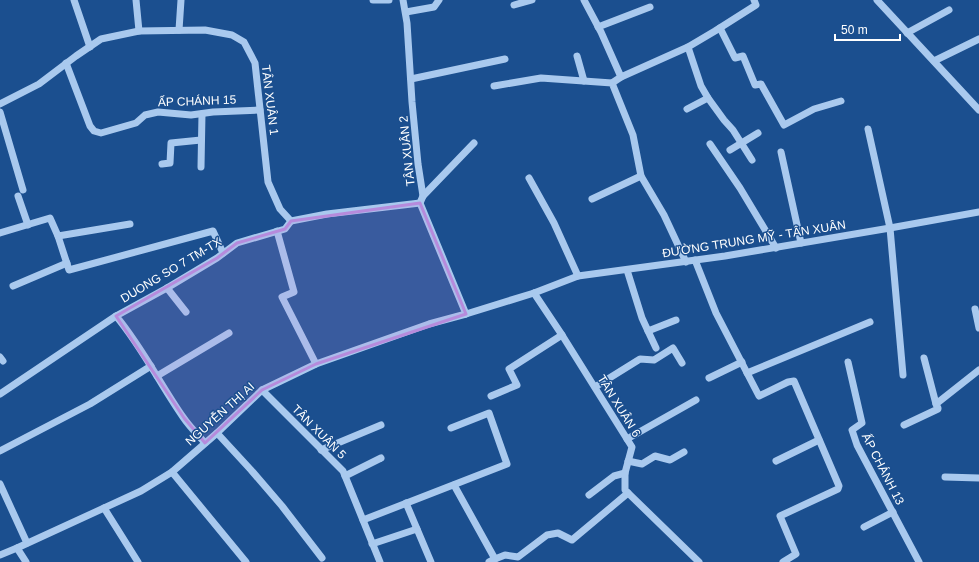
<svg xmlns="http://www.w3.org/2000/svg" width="979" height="562" viewBox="0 0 979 562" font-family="Helvetica,sans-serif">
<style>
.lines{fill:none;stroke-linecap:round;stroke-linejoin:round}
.minor{stroke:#a9c9ee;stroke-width:7}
.marked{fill:#b68bdc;fill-opacity:0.2;stroke:#b68bdc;stroke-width:3;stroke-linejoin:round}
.labels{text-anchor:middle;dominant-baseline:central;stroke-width:3;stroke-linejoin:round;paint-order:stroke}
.street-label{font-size:12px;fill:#fff;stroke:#1b4f8f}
</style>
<rect width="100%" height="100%" fill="#1b4f8f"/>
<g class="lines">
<!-- minor -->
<g class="minor">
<path d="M74,0L90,47"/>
<path d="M136,0L139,31"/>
<path d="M373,0H389"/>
<path d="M403,0L407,23L412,102L418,164L423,196L420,203L466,314"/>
<path d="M584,0L601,32L621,77"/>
<path d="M877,0L979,110"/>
<path d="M514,5L532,0"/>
<path d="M406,12L434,7L439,0"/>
<path d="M598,27L650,7"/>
<path d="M720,28L735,58L743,56L755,85L761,84L784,125L814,109L841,101"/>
<path d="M179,30L181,0"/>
<path d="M907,33L949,10"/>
<path d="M688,47L701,86L708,98L724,120L733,130L752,160"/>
<path d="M577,56L584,81"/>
<path d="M934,61L979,39"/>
<path d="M66,63L90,126L94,131L101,133L136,123L145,115L158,112L191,115L213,112L260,110"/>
<path d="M411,79L505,59"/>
<path d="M612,83L621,77L688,47L715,31L756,5L754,0"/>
<path d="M494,86L541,78L612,83L633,135L641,176L664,215L686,262"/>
<path d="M0,104L39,84L76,56L101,39L139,31L205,30L232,35L244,42L255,63L268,182L280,209L291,221L327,214L420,203"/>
<path d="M687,109L708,98"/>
<path d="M0,112L23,190"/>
<path d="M868,129L890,228L903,375"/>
<path d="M710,144L740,188L776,248"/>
<path d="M730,150L758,133"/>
<path d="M781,152L801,243"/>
<path d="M162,164L170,163L171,143L201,140"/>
<path d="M201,167L202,114"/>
<path d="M529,178L554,223L578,276"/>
<path d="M18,196L28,225"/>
<path d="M423,196L474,143"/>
<path d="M592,199L641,176"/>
<path d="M277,231L294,292L282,297L316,364"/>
<path d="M0,233L50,218L58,236L69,270L213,231L223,253"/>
<path d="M58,236L130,224"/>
<path d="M695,260L716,313L759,396L788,382L794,381L839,486L838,489L780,516L796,554L783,562"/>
<path d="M627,270L642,318L648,331L676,320"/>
<path d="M13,286L67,263"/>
<path d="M167,288L186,312"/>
<path d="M534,293L562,335L632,447L625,473V490L699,562"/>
<path d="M975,309L979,328"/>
<path d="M648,331L656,348"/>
<path d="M0,357L3,361"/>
<path d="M924,358L936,404"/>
<path d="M848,362L862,423L852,430L857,445L919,562"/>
<path d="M747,373L870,322"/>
<path d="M157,376L229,333"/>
<path d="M709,378L742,362"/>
<path d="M595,387L640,359L654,360L673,348L682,363"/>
<path d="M262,390L343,471L380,562"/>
<path d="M0,394L116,316"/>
<path d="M491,396L517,385L509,369L562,335"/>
<path d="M904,425L938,409V408L936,404L979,370"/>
<path d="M217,433L251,470L282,506L322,558"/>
<path d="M627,439L696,400"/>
<path d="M205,443C197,434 189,426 183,417C160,384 142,347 116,316L167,288L217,258L237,243L285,229L291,221"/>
<path d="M321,450L381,425"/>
<path d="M0,451L90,404L151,366"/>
<path d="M628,461L642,464L655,456L670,460L684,452"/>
<path d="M776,461L819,440"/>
<path d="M172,472L246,562"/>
<path d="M345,476L381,458"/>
<path d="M945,477L979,478"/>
<path d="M0,484L27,543"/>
<path d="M454,485L495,559L489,562"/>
<path d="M589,495L614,476L625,473"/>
<path d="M406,503L431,562"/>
<path d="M104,508L138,562"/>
<path d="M363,520L507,464L489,413L451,428"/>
<path d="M864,527L893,512"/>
<path d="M372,544L417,529"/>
<path d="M17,548L26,562"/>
<path d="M0,555L17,548L141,491L172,472L217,433L262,390L316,364L429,324L466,314L534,293L578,276L725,256L890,228L979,212"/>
<path d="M495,559L505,555L518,557L547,535L558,533L572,540L628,493"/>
</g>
</g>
<!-- marked area -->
<path class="marked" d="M420,203L466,314L316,364L262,390L205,443L184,418L116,316L217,258L237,243L285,229L291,221Z"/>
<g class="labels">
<!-- street labels -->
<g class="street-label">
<text transform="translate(270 100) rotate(83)">TÂN XUÂN 1</text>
<text transform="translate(197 101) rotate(-2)">ẤP CHÁNH 15</text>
<text transform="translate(407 151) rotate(-96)">TÂN XUÂN 2</text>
<text transform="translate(754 239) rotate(-9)">ĐƯỜNG TRUNG MỸ - TÂN XUÂN</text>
<text transform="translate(171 270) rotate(-31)">DUONG SO 7 TM-TX</text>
<text transform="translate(619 406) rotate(58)">TÂN XUÂN 6</text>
<text transform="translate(220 414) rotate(-42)">NGUYỄN THỊ AI</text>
<text transform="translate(319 432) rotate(45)">TÂN XUÂN 5</text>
<text transform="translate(883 469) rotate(63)">ẤP CHÁNH 13</text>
</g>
</g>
<!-- scale -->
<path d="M835 34v6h65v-6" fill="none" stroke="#ffffff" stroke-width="2"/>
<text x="841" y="34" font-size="12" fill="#ffffff" stroke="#1b4f8f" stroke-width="3" paint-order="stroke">50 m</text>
</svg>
